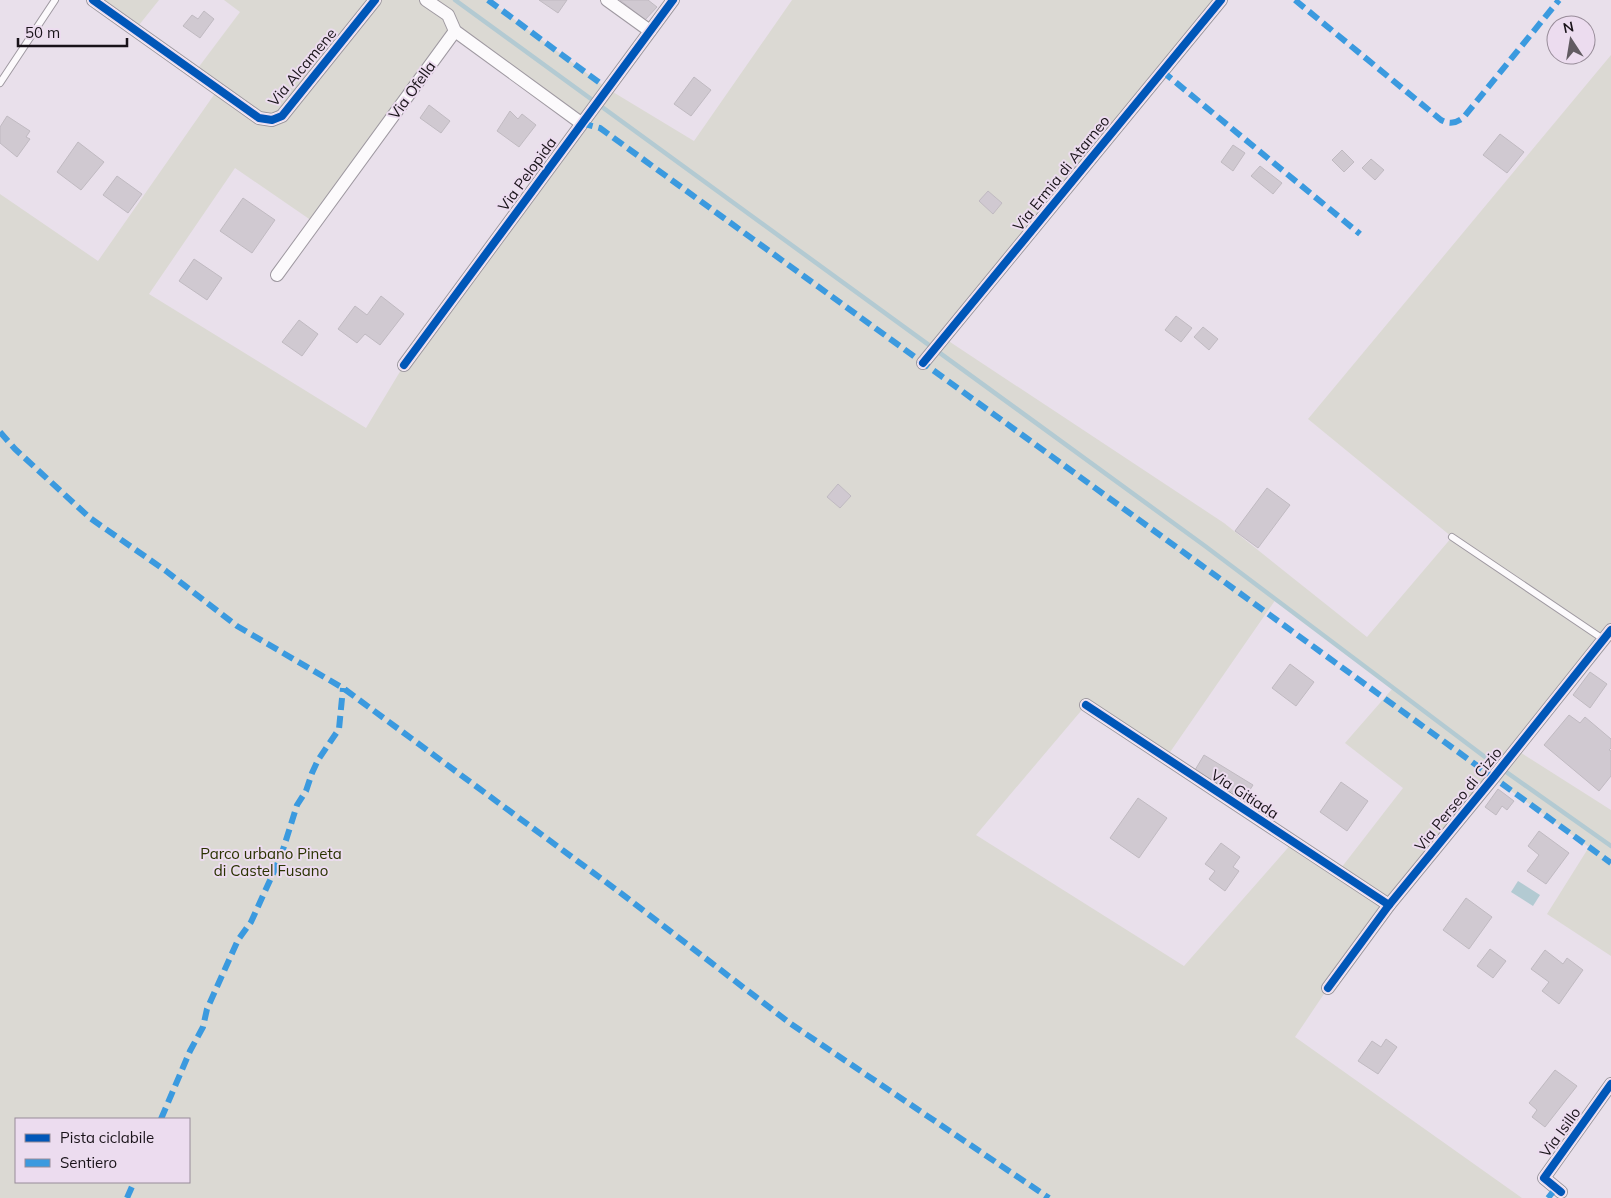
<svg xmlns="http://www.w3.org/2000/svg" width="1611" height="1198" viewBox="0 0 1611 1198" font-family="Mulish,sans-serif">
<style>
.green{fill:#dbd9d3;fill-rule:evenodd}
.water{fill:#b3cad2}
.lines{fill:none;stroke-linecap:round;stroke-linejoin:round}
.stream{stroke:#b3cad2;stroke-width:4.5}
.building{fill:#d0c9d1;stroke:#c0bac1}
.service-casing{stroke:#9f99a1;stroke-width:8}
.minor-casing{stroke:#9f99a1;stroke-width:14}
.service{stroke:#fcfafc;stroke-width:6}
.minor{stroke:#fcfafc;stroke-width:12}
.quiet{stroke:#3b9adf;stroke-width:6;stroke-dasharray:12 6;stroke-linecap:butt}
.cycleway-casing{stroke:#ecdcef;stroke-width:11}
.cycleway{stroke:#0057b8;stroke-width:8}
.labels{text-anchor:middle;dominant-baseline:central;stroke-width:4;stroke-linejoin:round;paint-order:stroke}
.street-label{font-size:15px;fill:#191319;stroke:#ecdcef}
.park-label{font-size:15px;fill:#2a3200;stroke:#ecdcef}
</style>
<rect width="100%" height="100%" fill="#e9e0eb"/>
<!-- green -->
<g class="green">
<path d="M93,0H159L135,30Z"/>
<path d="M224,0H488L608,89L694,141L792,0H1221L944,338L1224,523L1367,637L1452,537L1308,419L1611,55V630L1515,749L1611,810V956L1547,914L1589,847L1493,778L1328,988L1295,1037L1522,1198H0V194L98,261L218,89L195,72L240,12ZM455,31L581,123L404,365L366,428L149,294L235,168L315,223ZM1276,599L1393,688L1345,743L1403,788L1338,872L1293,842L1184,966L976,835L1086,705L1166,758ZM16,1119H189V1182H16Z"/>
</g>
<!-- water -->
<path class="water" d="M1518,881L1540,895L1533,906L1511,892Z"/>
<g class="lines">
<!-- stream -->
<path class="stream" d="M455,0L1205,546L1485,757L1611,846"/>
</g>
<!-- building -->
<g class="building">
<path d="M539,0H567L558,13Z"/>
<path d="M620,0H648L657,7L645,20Z"/>
<path d="M204,11L214,19L200,38L183,26L192,15L198,19Z"/>
<path d="M694,77L711,90L691,116L674,104Z"/>
<path d="M429,105L450,121L441,133L420,118Z"/>
<path d="M510,111L518,119L522,114L536,125L519,147L497,131Z"/>
<path d="M7,116L30,131L26,137L30,139L17,157L0,143V127Z"/>
<path d="M1500,134L1524,152L1507,173L1483,155Z"/>
<path d="M78,142L104,162L81,190L57,172Z"/>
<path d="M1233,145L1245,153L1233,171L1221,162Z"/>
<path d="M1342,150L1354,162L1344,172L1332,160Z"/>
<path d="M1371,159L1384,170L1375,180L1362,168Z"/>
<path d="M1260,166L1282,183L1273,194L1251,176Z"/>
<path d="M117,176L142,194L128,213L103,195Z"/>
<path d="M988,191L1002,203L993,214L979,201Z"/>
<path d="M243,198L275,220L252,253L220,231Z"/>
<path d="M194,259L222,278L207,300L179,281Z"/>
<path d="M381,296L404,314L380,345L365,334L357,343L338,329L355,306L367,315Z"/>
<path d="M1176,316L1192,328L1181,342L1165,330Z"/>
<path d="M299,320L318,334L302,356L282,342Z"/>
<path d="M1203,327L1218,339L1209,350L1194,337Z"/>
<path d="M838,484L851,496L840,508L827,497Z"/>
<path d="M1267,488L1290,505L1258,548L1235,531Z"/>
<path d="M1290,664L1314,682L1296,706L1272,688Z"/>
<path d="M1590,672L1607,684L1590,708L1573,695Z"/>
<path d="M1569,715L1580,723L1585,717L1611,739V748L1609,750L1611,751V776L1599,791L1544,745Z"/>
<path d="M1204,755L1253,785L1244,799L1195,770Z"/>
<path d="M1341,782L1368,801L1347,831L1320,812Z"/>
<path d="M1498,789L1514,801L1507,810L1502,806L1496,815L1485,807Z"/>
<path d="M1138,798L1167,818L1139,858L1110,838Z"/>
<path d="M1539,831L1569,853L1546,884L1527,871L1539,855L1528,846Z"/>
<path d="M1221,843L1240,857L1233,867L1239,871L1225,891L1209,879L1215,871L1205,864Z"/>
<path d="M1466,898L1492,917L1469,949L1443,930Z"/>
<path d="M1490,949L1506,961L1493,978L1477,966Z"/>
<path d="M1545,950L1563,964L1567,958L1583,970L1559,1004L1542,991L1549,982L1531,969Z"/>
<path d="M1386,1039L1397,1047L1378,1074L1358,1061L1372,1041L1381,1047Z"/>
<path d="M1555,1070L1577,1086L1545,1127L1532,1117L1537,1110L1529,1103Z"/>
</g>
<g class="lines">
<defs>
<g id="service">
<path d="M0,83L55,0"/>
<path d="M1452,537L1603,639"/>
</g>
<g id="minor">
<path d="M93,0L259,118L272,120L282,116L375,0"/>
<path d="M426,0L448,15L455,31L581,123"/>
<path d="M607,0L650,31"/>
<path d="M277,275L455,31"/>
<path d="M923,363L1221,0"/>
<path d="M404,365L673,0"/>
<path d="M1086,705L1389,905"/>
<path d="M1328,988L1389,905L1493,778L1611,630"/>
<path d="M1561,1192L1544,1178L1611,1084"/>
</g>
</defs>
<!-- service casing -->
<use href="#service" class="service-casing"/>
<!-- minor casing -->
<use href="#minor" class="minor-casing"/>
<!-- service -->
<use href="#service" class="service"/>
<!-- minor -->
<use href="#minor" class="minor"/>
<!-- quiet -->
<g class="quiet">
<path d="M488,0L608,89"/>
<path d="M1295,0L1441,120C1449,124 1455,124 1463,118L1559,0"/>
<path d="M1162,71L1360,234"/>
<path d="M581,123L600,128L1611,863"/>
<path d="M0,432L15,449L90,518L166,571L237,626L343,688L618,891L791,1024L1049,1198"/>
<path d="M161,1119L190,1051L203,1027L207,1009L238,940L251,922L281,856L297,805L306,791L312,773L318,760L339,729L343,688"/>
<path d="M127,1198L134,1182"/>
<path d="M1548,1198L1556,1188"/>
</g>
<defs>
<g id="cycleway">
<path d="M93,0L259,118L272,120L282,116L375,0"/>
<path d="M923,363L1221,0"/>
<path d="M404,365L673,0"/>
<path d="M1086,705L1389,905"/>
<path d="M1328,988L1389,905L1493,778L1611,630"/>
<path d="M1561,1192L1544,1178L1611,1084"/>
</g>
</defs>
<!-- cycleway casing -->
<use href="#cycleway" class="cycleway-casing"/>
<!-- cycleway -->
<use href="#cycleway" class="cycleway"/>
</g>
<g class="labels">
<!-- street labels -->
<g class="street-label">
<text transform="translate(302 67) rotate(-50)">Via Alcamene</text>
<text transform="translate(412 90) rotate(-54)">Via Ofella</text>
<text transform="translate(1061 173) rotate(-51)">Via Ermia di Atarneo</text>
<text transform="translate(527 174) rotate(-54)">Via Pelopida</text>
<text transform="translate(1245 794) rotate(33)">Via Gitiada</text>
<text transform="translate(1458 799) rotate(-51)">Via Perseo di Cizio</text>
<text transform="translate(1560 1132) rotate(-54)">Via Isillo</text>
</g>
<!-- park labels -->
<g class="park-label">
<text x="271" y="853">Parco urbano Pineta<tspan x="271" dy="17">di Castel Fusano</tspan></text>
</g>
</g>
<!-- legend -->
<rect x="15" y="1118" width="175" height="65" fill="#ecdcef" stroke="#988c99"/>
<rect x="25" y="1134" width="25" height="8" fill="#0057b8" stroke="#988c99"/>
<text x="60" y="1143" font-size="15" fill="#191319">Pista ciclabile</text>
<rect x="25" y="1159" width="25" height="8" fill="#3b9adf" stroke="#988c99"/>
<text x="60" y="1168" font-size="15" fill="#191319">Sentiero</text>
<!-- north arrow -->
<g transform="translate(1571 40) rotate(348)"><circle r="24" fill="#ecdcef" stroke="#988c99"/>
<path d="M0-4L9 19L0 12L-9 19Z" fill="#625b62"/>
<text y="-8" font-size="14" font-weight="bold" text-anchor="middle" fill="#191319">N</text>
</g>
<!-- scale -->
<path d="M18 38v8h109v-8" fill="none" stroke="#191319" stroke-width="2.5"/>
<text x="25" y="38" font-size="15" fill="#191319" stroke="#ecdcef" stroke-width="4" paint-order="stroke">50 m</text>
</svg>
